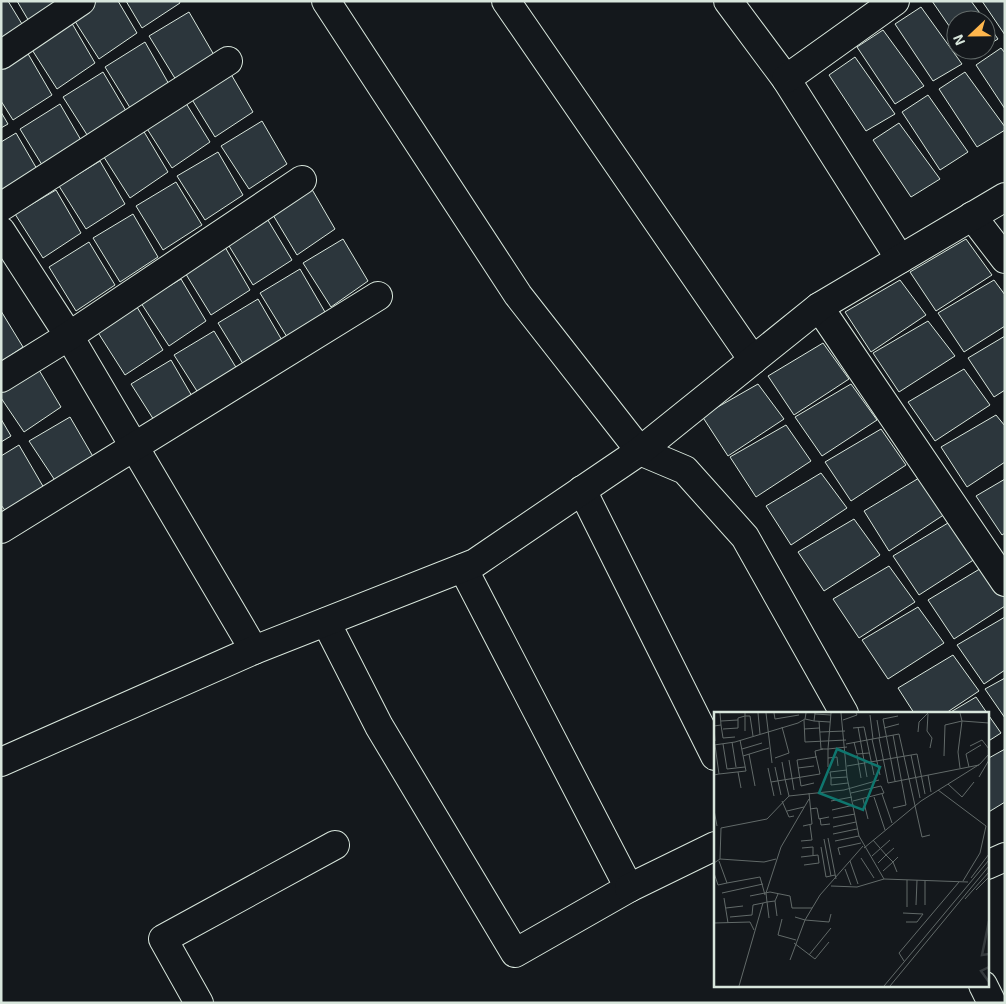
<svg xmlns="http://www.w3.org/2000/svg" width="1006" height="1004" viewBox="0 0 1006 1004" font-family="'Exo 2',sans-serif">
<style>
.building{fill:#2c363c;stroke:#d8e6dc}
.lines{fill:none;stroke-linecap:round;stroke-linejoin:round}
.street-casing{stroke:#d8e6dc;stroke-width:30}
.street{stroke:#14181c;stroke-width:28}
.inset-river{fill:none;stroke:#363b3e;stroke-width:2.5}
.inset-road{fill:none;stroke:#626a69;stroke-width:1}
.view{fill:#0f766e;fill-opacity:0.15;stroke:#0f766e;stroke-width:2.5}
.inset-edge{fill:none;stroke:#d8e6dc;stroke-width:2.5}
</style>
<rect width="100%" height="100%" fill="#14181c"/>
<!-- building -->
<g class="building">
<path d="M1,1H8L25,29L1,45Z"/>
<path d="M17,1H63L30,23Z"/>
<path d="M94,1H118L137,33L99,59L71,15Z"/>
<path d="M126,1H179L180,3L142,28Z"/>
<path d="M932,1H971L985,20H956V36Z"/>
<path d="M982,1H1005V35Z"/>
<path d="M921,7L962,64L933,81L895,24Z"/>
<path d="M189,12L214,55L176,80L149,36Z"/>
<path d="M70,20L95,63L57,89L29,45Z"/>
<path d="M986,22L998,39L986,46Z"/>
<path d="M883,30L924,86L895,104L857,47Z"/>
<path d="M145,42L170,86L132,111L105,67Z"/>
<path d="M1001,48L1005,53V109L976,65Z"/>
<path d="M965,50H980L970,56Z"/>
<path d="M27,52L52,95L13,120L1,101V67Z"/>
<path d="M855,57L895,114L866,131L829,75Z"/>
<path d="M228,69L253,112L215,137L188,93Z"/>
<path d="M103,72L129,116L91,141L63,97Z"/>
<path d="M965,72L1005,127V130L977,147L939,89Z"/>
<path d="M928,95L968,152L940,170L902,112Z"/>
<path d="M184,100L210,142L172,168L144,124Z"/>
<path d="M60,104L85,147L47,173L20,129Z"/>
<path d="M1,112L8,124L1,128Z"/>
<path d="M262,121L287,164L249,189L221,146Z"/>
<path d="M899,123L940,179L911,197L873,140Z"/>
<path d="M143,130L168,172L130,198L102,154Z"/>
<path d="M16,133L41,176L1,198V142Z"/>
<path d="M218,152L243,195L205,220L177,176Z"/>
<path d="M100,161L125,204L86,229L59,186Z"/>
<path d="M176,182L202,225L163,250L136,206Z"/>
<path d="M310,186L335,229L297,255L270,210Z"/>
<path d="M56,190L81,233L43,258L15,214Z"/>
<path d="M133,214L158,257L120,282L93,238Z"/>
<path d="M266,217L292,260L253,285L226,241Z"/>
<path d="M343,239L368,281L331,307L303,263Z"/>
<path d="M966,239L992,275L936,311L910,272Z"/>
<path d="M89,242L115,285L76,311L49,267Z"/>
<path d="M225,247L250,290L211,315L184,271Z"/>
<path d="M300,269L325,312L287,337L260,293Z"/>
<path d="M181,279L206,321L169,346L141,303Z"/>
<path d="M900,280L926,315L871,352L845,312Z"/>
<path d="M994,280L1005,295V326L964,352L938,313Z"/>
<path d="M258,299L283,342L245,367L218,323Z"/>
<path d="M137,307L163,350L125,375L97,331Z"/>
<path d="M1,311L23,347L1,362Z"/>
<path d="M928,321L955,356L899,392L873,353Z"/>
<path d="M214,331L240,374L202,399L174,355Z"/>
<path d="M1005,336V390L994,397L968,358Z"/>
<path d="M823,343L849,379L794,415L768,376Z"/>
<path d="M171,360L196,403L159,428L131,384Z"/>
<path d="M36,365L61,407L24,432L1,398V386Z"/>
<path d="M964,369L990,405L935,441L908,402Z"/>
<path d="M758,384L784,419L728,456L702,416Z"/>
<path d="M851,384L877,420L822,456L795,417Z"/>
<path d="M996,415L1005,426V462L967,487L941,447Z"/>
<path d="M70,417L95,460L58,485L29,441Z"/>
<path d="M1,419L11,436L1,442Z"/>
<path d="M786,425L811,461L756,497L730,457Z"/>
<path d="M881,429L906,465L851,501L825,462Z"/>
<path d="M19,445L44,488L7,513L1,505V456Z"/>
<path d="M821,473L847,508L791,545L766,506Z"/>
<path d="M919,478L945,514L889,551L864,511Z"/>
<path d="M1005,479V533L1002,535L976,496Z"/>
<path d="M854,519L880,555L824,591L798,552Z"/>
<path d="M948,523L975,559L919,595L893,556Z"/>
<path d="M889,566L915,602L859,638L833,599Z"/>
<path d="M983,567L1005,596V606L954,639L928,600Z"/>
<path d="M918,607L944,643L888,679L862,640Z"/>
<path d="M1005,617V670L984,684L957,645Z"/>
<path d="M953,655L979,691L946,713H914L898,688Z"/>
<path d="M1005,678V718L985,689Z"/>
<path d="M976,697L987,713H949Z"/>
<path d="M987,713L1001,733L987,742Z"/>
<path d="M1005,749V802L987,813V759Z"/>
</g>
<g class="lines">
<defs>
<g id="street">
<path d="M326,1L518,295L640,451L685,470L745,537L844,713"/>
<path d="M506,1L753,360"/>
<path d="M728,1L786,79L900,259"/>
<path d="M1,55L81,1"/>
<path d="M786,79L895,1"/>
<path d="M1,207L228,61"/>
<path d="M972,216L1005,259"/>
<path d="M1,231L69,336L254,650"/>
<path d="M819,307L1005,582"/>
<path d="M1,378L69,336L302,180"/>
<path d="M582,490L715,756"/>
<path d="M1,529L378,296"/>
<path d="M326,622L379,726L515,953L629,888L463,568"/>
<path d="M1,762L254,650L475,563L640,451L819,307L1005,197"/>
<path d="M987,865L1005,857"/>
<path d="M629,888L715,846"/>
<path d="M983,985L992,1003"/>
<path d="M199,1003L163,939L335,845"/>
</g>
</defs>
<!-- street casing -->
<use href="#street" class="street-casing"/>
<!-- street -->
<use href="#street" class="street"/>
</g>
<!-- overview -->
<g transform="translate(714 712)">
<rect width="275" height="275" fill="#14181c"/>
<path class="inset-river" d="M275,209L268,243L275,242M275,255L267,259L275,270"/>
<path class="inset-road" d="M44,1L46,22M52,1L58,51M60,1L61,7L85,3M117,1L114,37L133,35M127,1L133,65L145,124L170,167M246,1L248,9L275,11M101,2L117,3M214,2L213,19L218,26L216,36M156,3L159,27M91,7L100,9L101,1M90,8L91,30L132,28M129,8L143,3L142,1M163,8L166,26M7,9L24,8M100,9L116,10M105,9L107,37H114V55M7,13L9,26L21,25M0,14L7,13L6,1M0,14L1,29M144,15L153,65M139,16L150,15L160,63M170,16L185,12M9,17L24,16V6L31,4V1M90,17L105,16M31,19V4H36L39,24M106,20L131,19M204,20L205,10L214,1M179,23L192,93L179,96M165,26L174,71L265,53M158,27L166,63M18,30L22,55M140,30L143,42L155,41M9,32L13,57L31,55M132,32L185,22L208,125L216,123M0,33L21,30L84,11L91,7L92,1M256,34L268,28L275,37M28,37L48,31M35,42L41,74M143,43L147,66M197,43L206,86M29,44L55,36M230,44L231,13L248,9L244,40L246,56M61,46L75,41L68,15M114,46L123,45L124,54M75,48L80,78M68,50L71,67M133,54L203,42L211,82M61,55L67,83M255,55L252,42L267,33M54,56L60,84M84,56L100,54M24,60L27,76M5,62L32,59L26,28M0,63L5,62L1,33M214,63L217,80M133,65L117,66L116,60L133,58M265,65L275,48M117,66V73L134,71M71,67L75,84M181,69L169,7L184,4M57,70L106,62L102,44M100,71L87,74L83,48L102,45L101,39L109,37M234,72L248,85L260,70M224,78L272,114L266,141L249,169M137,81L167,74L170,81L139,89M168,82L178,111M160,85L171,118M149,87L154,107M68,89L75,105L80,104M117,89L138,85M96,97L103,96L105,107L115,105M0,98L3,114M118,98L140,93M73,99L90,95M106,106L107,113L116,112M119,106L141,102M89,114L98,112L95,81M119,115L142,110M119,122L143,117M114,126L122,167M110,127L117,164M159,128L172,143L164,151M87,129L98,128L96,113M121,129L145,124M107,135L112,165L121,163M88,136L99,135V143M150,136L207,89L266,52L275,42M126,143L124,136L147,131M158,144L176,128M87,145L104,143L105,151L90,153M147,146L160,166M6,147L50,150L62,147M5,149L13,171L46,165L51,183M136,149L144,172M0,151L6,147L7,116L53,107L75,84L130,78L165,68M131,157L137,173M169,159L179,150L172,143L180,136M183,160L179,150L184,145M0,161L4,173L13,171M257,166L275,142M117,174L143,175L170,167L254,170M262,178L275,165M8,181L49,172M36,184L56,180L76,184L78,196H98M10,186L14,211M251,187L275,160M61,189L63,204M202,193L203,168M211,193V169M193,195V168M12,196L29,194M189,201L209,202L203,210H192M117,202L115,210L91,208L106,183L149,134M16,205L38,203L39,193L49,191M55,206L53,190L61,189L64,182M68,207L64,223L82,228M0,211L36,210L40,218M80,231L101,247L115,230M95,243L117,216M76,248L91,208L81,205M190,249L185,241L245,170M25,274L49,191L53,190L52,181L67,135L95,87M170,274L275,148M176,274L275,154"/>
<path class="view" d="M123,37L166,55L149,98L105,81Z"/>
<rect width="275" height="275" class="inset-edge"/>
</g>
<!-- border -->
<rect width="1006" height="1004" fill="none" stroke="#d8e6dc" stroke-width="5"/>
<!-- north arrow -->
<g transform="translate(971 35) rotate(248)"><circle r="24" fill="#14181c" stroke="#626a69"/>
<path d="M0-4L9 19L0 12L-9 19Z" fill="#ffb74d"/>
<text y="-8" font-size="14" font-weight="bold" text-anchor="middle" fill="#d8e6dc">N</text>
</g>
</svg>
